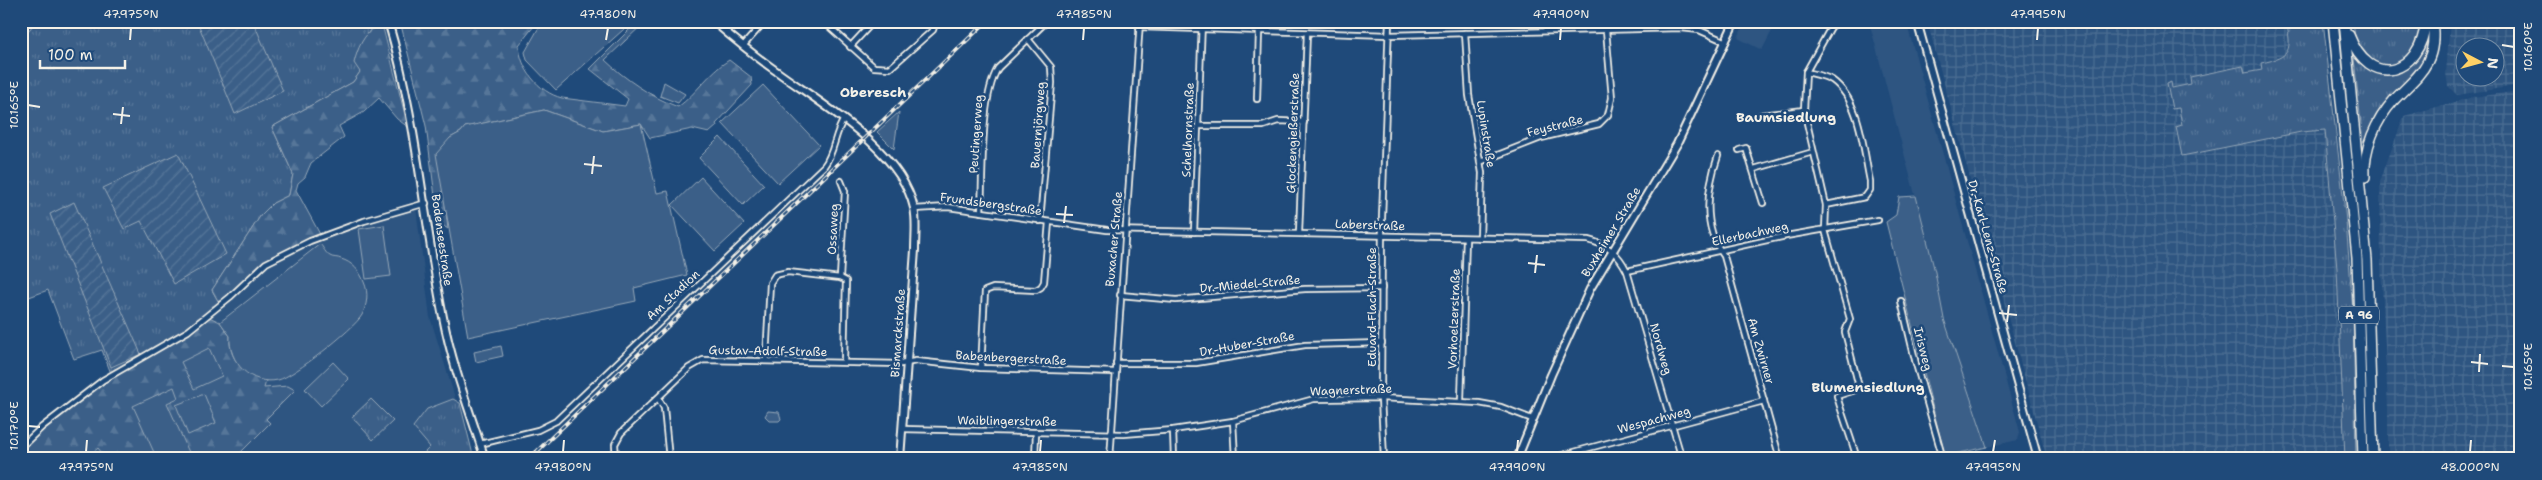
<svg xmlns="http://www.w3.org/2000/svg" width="2542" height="480" viewBox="0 0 2542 480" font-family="'Shantell Sans',sans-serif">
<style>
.built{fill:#2d5581}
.industrial{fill:url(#industrial-grid);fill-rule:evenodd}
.grass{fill:url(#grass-tufts);stroke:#97a8b8}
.forest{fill:url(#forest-firs);stroke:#97a8b8}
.park{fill:#3a5f88;stroke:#97a8b8}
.garden{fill:url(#garden-furrows);stroke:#97a8b8}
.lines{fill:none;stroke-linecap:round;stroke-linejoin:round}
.street-casing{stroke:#f4f1e8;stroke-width:8}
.secondary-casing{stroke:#f4f1e8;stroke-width:10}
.highway-casing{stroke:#f4f1e8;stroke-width:12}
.street{stroke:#1f4a7a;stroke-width:4.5}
.secondary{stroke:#1f4a7a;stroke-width:6}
.highway{stroke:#1f4a7a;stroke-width:9}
.rail-casing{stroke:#f4f1e8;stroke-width:4}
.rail{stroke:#1f4a7a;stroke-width:2;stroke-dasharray:5.5;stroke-linecap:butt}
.ticks{fill:none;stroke:#f4f1e8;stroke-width:2}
.labels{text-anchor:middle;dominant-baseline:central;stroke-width:5;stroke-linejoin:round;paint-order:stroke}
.shield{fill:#1f4a7a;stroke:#b4bfc7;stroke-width:1}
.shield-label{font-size:11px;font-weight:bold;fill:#f4f1e8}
.street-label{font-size:12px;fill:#f4f1e8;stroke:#1f4a7a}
.neighbourhood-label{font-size:14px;font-weight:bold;fill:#f4f1e8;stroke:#1f4a7a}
.neatline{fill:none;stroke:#f4f1e8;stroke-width:2}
.ticks-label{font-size:12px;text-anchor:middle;fill:#f4f1e8}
</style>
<defs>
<pattern id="industrial-grid" width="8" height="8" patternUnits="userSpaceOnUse" patternTransform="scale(1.25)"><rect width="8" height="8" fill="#2d5581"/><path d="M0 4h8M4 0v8" fill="none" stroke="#4c6e93"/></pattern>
<pattern id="grass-tufts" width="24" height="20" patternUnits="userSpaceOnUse" patternTransform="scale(1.25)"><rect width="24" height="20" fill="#3a5f88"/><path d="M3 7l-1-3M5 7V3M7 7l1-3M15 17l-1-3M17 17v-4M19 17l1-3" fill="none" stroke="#577699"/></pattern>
<pattern id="forest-firs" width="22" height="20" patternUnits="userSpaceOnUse" patternTransform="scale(1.25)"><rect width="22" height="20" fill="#3a5f88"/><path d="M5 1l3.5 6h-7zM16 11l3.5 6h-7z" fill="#577699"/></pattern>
<pattern id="garden-furrows" width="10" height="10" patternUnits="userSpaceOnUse" patternTransform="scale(1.25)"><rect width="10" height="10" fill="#3a5f88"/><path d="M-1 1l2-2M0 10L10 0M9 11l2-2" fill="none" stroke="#577699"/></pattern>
</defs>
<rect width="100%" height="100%" fill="#1f4a7a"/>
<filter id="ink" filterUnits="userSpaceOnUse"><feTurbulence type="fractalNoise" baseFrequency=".02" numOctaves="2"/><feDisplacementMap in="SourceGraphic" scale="10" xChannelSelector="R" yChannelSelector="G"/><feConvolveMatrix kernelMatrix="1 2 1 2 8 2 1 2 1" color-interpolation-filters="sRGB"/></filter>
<g filter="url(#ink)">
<!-- built -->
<g class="built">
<path d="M1745,21H1777L1762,50L1738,38Z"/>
<path d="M1869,21H1906L2020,432L2018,440L1987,447L1944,319L1932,259Z"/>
<path d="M416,208L430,317L474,459H21L267,265L310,242L364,223Z"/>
</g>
<!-- industrial -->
<g class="industrial">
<path d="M1927,21H2286L2290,40L2288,52L2283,58L2273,61L2262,70L2245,73L2243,67L2190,77L2191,84L2172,88L2173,109L2179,107L2182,125L2176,127L2182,156L2301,132L2325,130L2337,269L2345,459H2047Z"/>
<path d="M2450,21H2521V85L2457,95L2448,86L2446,73ZM2464,48H2494V78H2464Z"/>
<path d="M2521,91V459H2388V408L2381,264L2380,182L2388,159L2404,116L2473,97Z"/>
</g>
<!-- grass -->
<g class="grass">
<path d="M36,21H381L383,28L377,27L370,30L357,52L360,72L353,82L272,127L293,174L289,195L273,203L261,215L212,290L221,306L203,322L112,376L102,350L74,359L48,290L21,300V40Z"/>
<path d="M2286,21H2323L2346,221L2353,312L2356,459H2345L2337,269L2325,130L2301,132L2182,156L2176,127L2182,125L2179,108L2172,109L2167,84L2171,82L2172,88L2191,84L2190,77L2243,66L2245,73L2262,70L2261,63C2292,57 2292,50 2286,21Z"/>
<path d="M2353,21H2424L2418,46L2403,62L2392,66H2382L2372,63L2356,45Z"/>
<path d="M2428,30L2430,38L2427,56L2366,143H2363L2354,58L2370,68L2406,67L2421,53Z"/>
<path d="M371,399L393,421L373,440L352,417Z"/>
<path d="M453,399L460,403L474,459H418L430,447L413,427L427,409Z"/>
</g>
<!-- forest -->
<g class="forest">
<path d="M21,21H36L21,40Z"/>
<path d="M400,21H538L519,45C520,68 538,92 562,98L625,106L628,99L590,69L638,21H646L605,60C625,79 651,97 678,107C697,93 709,72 729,60L751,77L752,85L716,124L717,126L709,133L692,129L650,138L641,124L603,131L544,110L465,127L461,132L450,138L446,213L448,229L442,225L438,220L426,126Z"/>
<path d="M377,27L383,28L408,127L397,119L379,98L364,112L339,126L344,137L311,163L305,177L298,183L296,190L322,238L267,265L221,306L212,290L261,215L273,203L289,195L293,174L272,127L353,82L360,72L354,63C357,50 364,32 377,27Z"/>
<path d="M207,316L220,322L230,336C228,360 244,374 266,381L264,388L288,386L295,390L266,419L270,423L234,459H21V447L103,380Z"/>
</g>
<!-- park -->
<g class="park">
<path d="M546,21H633L556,90L527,60L525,52L538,29Z"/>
<path d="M664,82L685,94L678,103L660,96Z"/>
<path d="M763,85L819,145L778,183L722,123Z"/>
<path d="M544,110L603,131L641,124L657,193L668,191L687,275L634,288L636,301L468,337L436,154L450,138L461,132L465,127Z"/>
<path d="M899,112L894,149L877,132Z"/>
<path d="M720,137L764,185L743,205L699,158Z"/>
<path d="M701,177L744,224L715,251L672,205Z"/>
<path d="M1916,196L1935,272L1944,319L1987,447L1945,456L1886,222L1896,215L1899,197Z"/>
<path d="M384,225L391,276L366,279L359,229Z"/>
<path d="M320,244C323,247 326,254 330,256C332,258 338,257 341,259C352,262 360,271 364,282C369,293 367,305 362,315C354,329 293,377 278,380C251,386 228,362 230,336L220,322Z"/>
<path d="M501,346L503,356L476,362L474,352Z"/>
<path d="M209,348L222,376L194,389L181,362Z"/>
<path d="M333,362L349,379L321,406L305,389Z"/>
<path d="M174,387L178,398L167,403L192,459H157L133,406Z"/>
<path d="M204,394L216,423L188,435L176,405Z"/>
<path d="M768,411L779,412L781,419L779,421H770L765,416Z"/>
<path d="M98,448L107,459H85Z"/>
</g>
<!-- garden -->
<g class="garden">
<path d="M197,21H253L283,91L235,114Z"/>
<path d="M178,153L226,254L174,284L141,221L124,229L103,188Z"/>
<path d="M74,202L141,354L111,367L50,214Z"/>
</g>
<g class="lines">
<defs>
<g id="street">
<path d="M823,21L874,67L890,68L933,30L936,21"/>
<path d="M1839,21L1831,27L1806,72L1804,110L1826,205L1825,230L1850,319L1845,332L1858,383L1855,390L1837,396C1843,418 1851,437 1857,459"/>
<path d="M1139,27L1389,35L1681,28L1699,30L1726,42"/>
<path d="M1631,29V21"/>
<path d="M1262,31V21"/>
<path d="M1465,33L1469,95L1482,173L1480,238"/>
<path d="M1028,39L1051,67L1052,83L1040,221"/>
<path d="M743,46L765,21"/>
<path d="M850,47L874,21"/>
<path d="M1806,72C1814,74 1825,76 1832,80C1861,101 1863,149 1870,181V190L1865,197L1826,205"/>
<path d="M1257,99L1259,32"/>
<path d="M1761,115L1804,110"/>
<path d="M1199,126H1263L1278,121L1304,122"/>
<path d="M1739,150L1746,148L1763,203"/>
<path d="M1718,156C1707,188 1702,227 1724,256L1780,459"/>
<path d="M1480,162L1541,138L1599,124L1608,115L1612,98L1606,30"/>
<path d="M1754,169L1813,152"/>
<path d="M914,209L948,207L1107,230L1588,240C1608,245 1618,253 1627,271L1682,459"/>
<path d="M981,212C983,175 980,97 998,68L1047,21"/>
<path d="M1194,232L1202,21"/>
<path d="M1299,233L1307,33"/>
<path d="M1627,271L1786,236L1878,220"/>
<path d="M840,278L845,191L841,181"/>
<path d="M1120,295L1176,300L1305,289L1382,288"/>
<path d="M1901,301L1916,364L1943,459"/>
<path d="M766,359L770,283L775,275L788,272L840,278L846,281L844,362"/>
<path d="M1116,363H1196L1305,345L1382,343"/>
<path d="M981,368L985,291L993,288L1036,290L1041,287L1044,282L1049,222"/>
<path d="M658,398L664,408L669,459"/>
<path d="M1461,401L1466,238"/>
<path d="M1233,421L1235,459"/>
<path d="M902,429L1124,434L1173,430L1233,421L1314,399L1381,398L1479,403L1501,407L1532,419"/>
<path d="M1173,430L1174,459"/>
<path d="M480,444L538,430L556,421L824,166C835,152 834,134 844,119"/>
<path d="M21,447L42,427L103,380L188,331L230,297L266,263L310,241L364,221L426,203"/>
<path d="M604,459L616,455"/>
<path d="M616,459L615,444L621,433L689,368L703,360L901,364L916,361L981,368L1115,372"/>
<path d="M1035,459L1036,432"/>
<path d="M1110,459L1140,21"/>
<path d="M1384,459L1381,398L1382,218L1389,21"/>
<path d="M1548,459L1764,401"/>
</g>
<g id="secondary">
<path d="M388,21C417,119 423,217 443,317C452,365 470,412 485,459"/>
<path d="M713,21C734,39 756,57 779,73C823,105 901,150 914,208C917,221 915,236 915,250L900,459"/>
<path d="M1917,21L2038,459"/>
<path d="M1517,459L1551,375L1590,289L1677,144L1735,21"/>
</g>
<g id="highway">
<path d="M2333,21L2357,258L2363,459"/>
<path d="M2344,21L2367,260L2373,459"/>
<path d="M2349,35C2370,90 2420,76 2426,21"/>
<path d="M2365,177C2363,149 2376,120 2394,100C2420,73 2438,63 2432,21"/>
</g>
</defs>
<!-- street casing -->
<use href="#street" class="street-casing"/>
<!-- secondary casing -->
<use href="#secondary" class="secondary-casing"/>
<!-- highway casing -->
<use href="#highway" class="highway-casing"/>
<!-- street -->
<use href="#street" class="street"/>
<!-- secondary -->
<use href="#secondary" class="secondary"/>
<!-- highway -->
<use href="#highway" class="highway"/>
<defs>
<path id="rail" d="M529,459L987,21"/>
</defs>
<!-- rail casing -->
<use href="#rail" class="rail-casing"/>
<!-- rail -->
<use href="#rail" class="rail"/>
</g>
</g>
<!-- ticks -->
<path class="ticks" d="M130,40L131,28M606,40L608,28M1083,40L1084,28M1560,40L1561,28M2037,40L2038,28M2502,45L2514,47M28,105L40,107M113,114L130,116M121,124L123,107M584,164L602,166M592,174L594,156M1056,214L1073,215M1064,223L1066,206M1528,263L1545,265M1535,273L1537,255M1999,313L2017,315M2007,322L2009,305M2471,362L2488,364M2502,366L2514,367M2479,372L2480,354M28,426L40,427M86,452L87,440M563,452L564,440M1040,452L1041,440M1517,452L1518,440M1993,452L1995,440M2470,452L2471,440"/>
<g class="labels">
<!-- shield labels -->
<rect class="shield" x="2339" y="306.5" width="40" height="17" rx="4"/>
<g class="shield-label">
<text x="2359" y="315">A 96</text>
</g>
<!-- street labels -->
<g class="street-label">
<text transform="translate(1038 125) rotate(-86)">Bauernjörgweg</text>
<text transform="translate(1555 126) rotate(-14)">Feystraße</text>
<text transform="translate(1188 130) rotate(-88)">Schelhornstraße</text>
<text transform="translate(1293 133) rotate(-88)">Glockengießerstraße</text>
<text transform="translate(976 134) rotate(-86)">Peutingerweg</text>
<text transform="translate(1486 134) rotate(81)">Lupinstraße</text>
<text transform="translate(991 204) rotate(8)">Frundsbergstraße</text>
<text transform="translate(1370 225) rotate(2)">Laberstraße</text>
<text transform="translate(833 229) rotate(-87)">Ossaweg</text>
<text transform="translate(1611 232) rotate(-59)">Buxheimer Straße</text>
<text transform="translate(1750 234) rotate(-12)">Ellerbachweg</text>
<text transform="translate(1988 237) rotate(74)">Dr.-Karl-Lenz-Straße</text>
<text transform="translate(1114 239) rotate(-85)">Buxacher Straße</text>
<text transform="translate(442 240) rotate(82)">Bodenseestraße</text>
<text transform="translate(1250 284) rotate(-5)">Dr.-Miedel-Straße</text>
<text transform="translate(673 295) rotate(-43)">Am Stadion</text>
<text transform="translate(1372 307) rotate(-90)">Eduard-Flach-Straße</text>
<text transform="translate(1454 319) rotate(-88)">Vorhoelzerstraße</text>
<text transform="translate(898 333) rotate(-86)">Bismarckstraße</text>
<text transform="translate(1247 344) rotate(-10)">Dr.-Huber-Straße</text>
<text transform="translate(1661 349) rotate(74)">Nordweg</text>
<text transform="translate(1923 349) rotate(76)">Irisweg</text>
<text transform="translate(768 351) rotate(1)">Gustav-Adolf-Straße</text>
<text transform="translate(1761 351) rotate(74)">Am Zwirner</text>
<text transform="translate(1011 358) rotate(3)">Babenbergerstraße</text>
<text transform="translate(1351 390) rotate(-2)">Wagnerstraße</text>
<text transform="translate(1654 420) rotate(-15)">Wespachweg</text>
<text transform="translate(1007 421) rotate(1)">Waiblingerstraße</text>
</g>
<!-- neighbourhood labels -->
<g class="neighbourhood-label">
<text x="873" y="92">Oberesch</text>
<text x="1786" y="117">Baumsiedlung</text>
<text x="1868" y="387">Blumensiedlung</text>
</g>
</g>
<!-- margin -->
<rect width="2542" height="480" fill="none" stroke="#1f4a7a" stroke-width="55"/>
<!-- north arrow -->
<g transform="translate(2480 62) rotate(96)"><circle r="24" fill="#1f4a7a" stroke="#748da6"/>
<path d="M0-4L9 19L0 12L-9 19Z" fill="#ffd166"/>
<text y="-8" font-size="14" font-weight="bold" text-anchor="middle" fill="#f4f1e8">N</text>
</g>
<!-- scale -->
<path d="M40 60v8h85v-8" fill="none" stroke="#f4f1e8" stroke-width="2.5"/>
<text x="48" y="60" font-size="15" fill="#f4f1e8" stroke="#1f4a7a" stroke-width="4" paint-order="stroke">100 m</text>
<rect x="28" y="28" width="2486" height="424" class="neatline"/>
<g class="ticks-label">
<text x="131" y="18">47.975°N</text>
<text x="608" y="18">47.980°N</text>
<text x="1084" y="18">47.985°N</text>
<text x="1561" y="18">47.990°N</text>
<text x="2038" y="18">47.995°N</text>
<text transform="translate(2528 47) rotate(-90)" y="4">10.160°E</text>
<text transform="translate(14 105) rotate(-90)" y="4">10.165°E</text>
<text transform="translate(2528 367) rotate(-90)" y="4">10.165°E</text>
<text transform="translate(14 426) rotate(-90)" y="4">10.170°E</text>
<text x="86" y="471">47.975°N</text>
<text x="563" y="471">47.980°N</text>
<text x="1040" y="471">47.985°N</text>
<text x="1517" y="471">47.990°N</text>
<text x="1993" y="471">47.995°N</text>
<text x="2470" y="471">48.000°N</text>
</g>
</svg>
